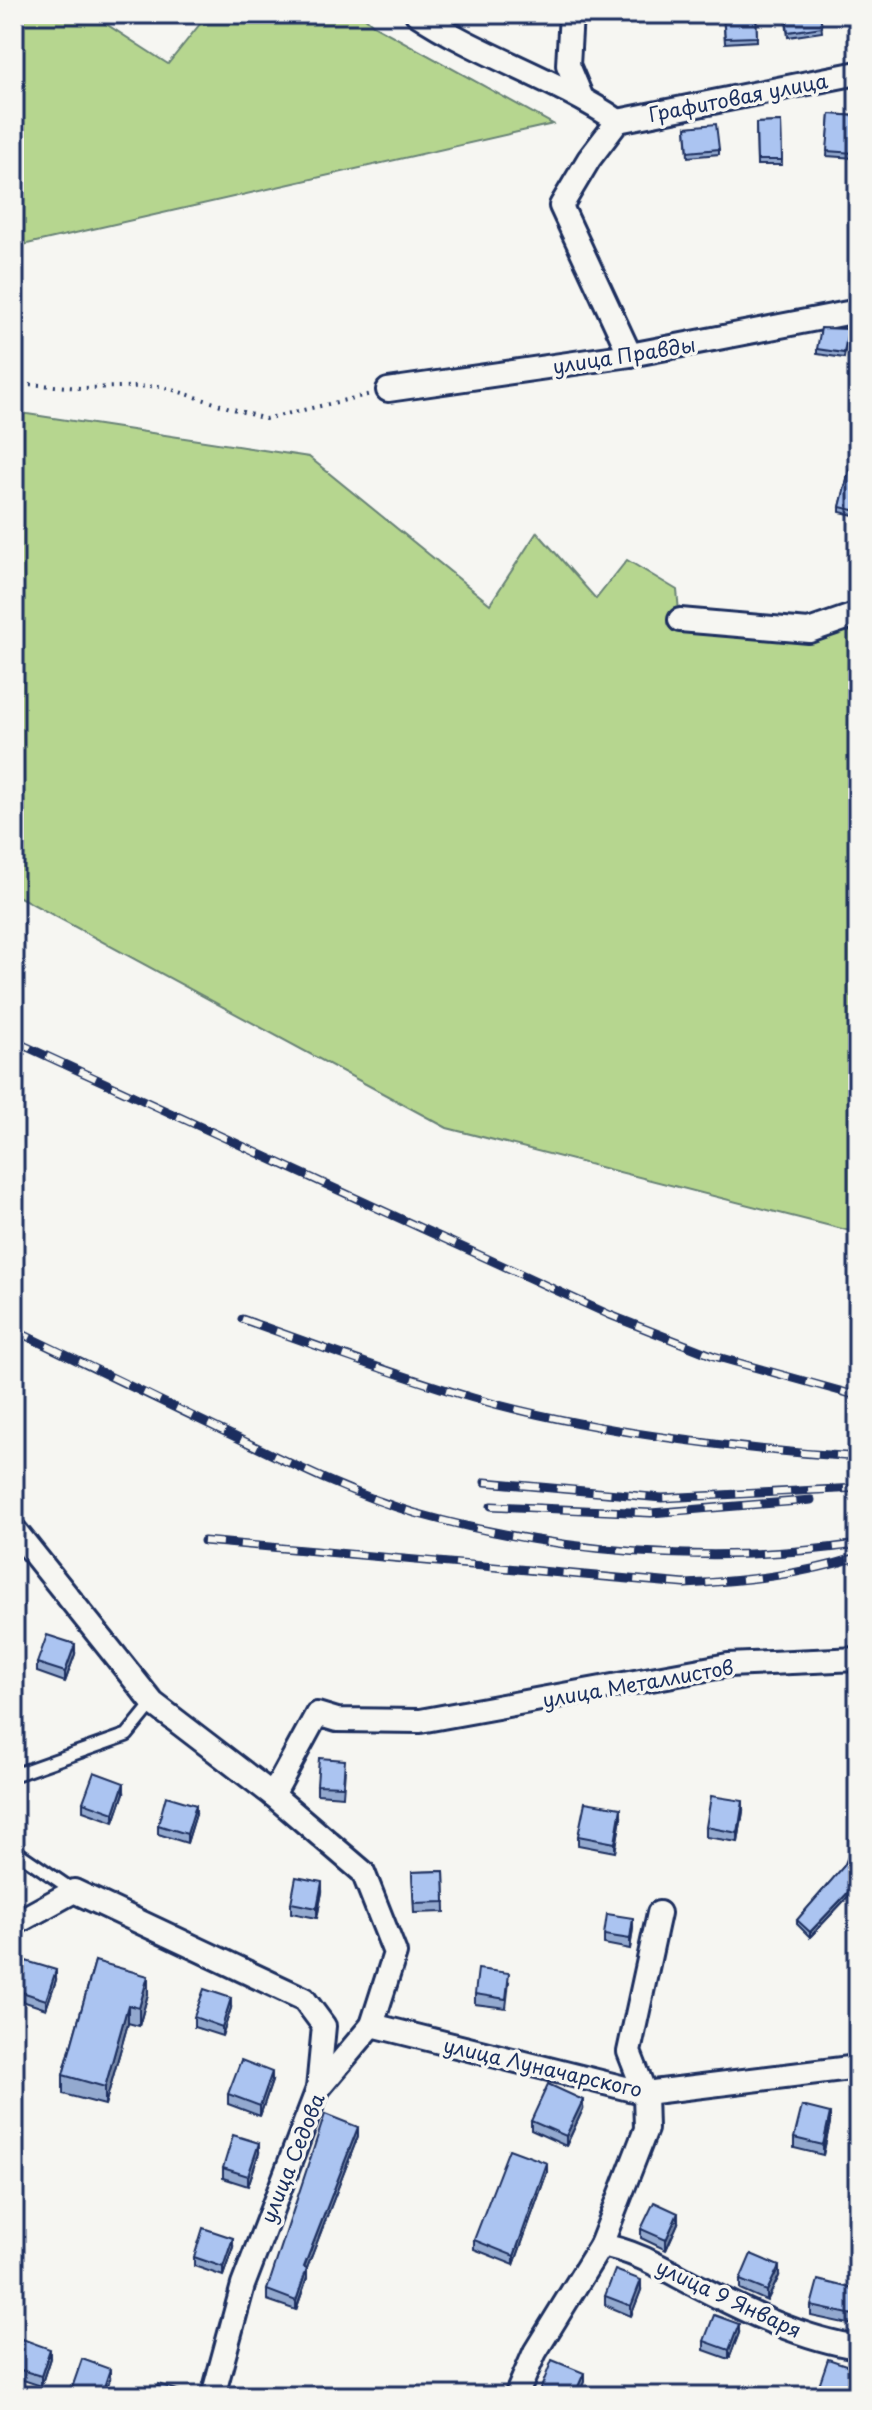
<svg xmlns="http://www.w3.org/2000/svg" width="872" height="2410" viewBox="0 0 872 2410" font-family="'Playpen Sans',sans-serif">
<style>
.green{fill:#b6d68f;stroke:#688276;stroke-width:2}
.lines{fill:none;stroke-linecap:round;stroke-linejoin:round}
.service-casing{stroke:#1b2f5e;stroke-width:17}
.minor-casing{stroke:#1b2f5e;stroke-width:28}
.path{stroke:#1b2f5e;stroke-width:4;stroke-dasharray:2 6;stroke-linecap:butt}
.service{stroke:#f6f6f2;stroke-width:11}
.minor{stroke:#f6f6f2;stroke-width:22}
.rail-casing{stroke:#1b2f5e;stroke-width:9}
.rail{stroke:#f6f6f2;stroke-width:6;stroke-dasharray:18;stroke-linecap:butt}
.wall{fill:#93a9cf;stroke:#1b2f5e;stroke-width:2}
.shaded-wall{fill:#7889a9;stroke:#1b2f5e;stroke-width:2}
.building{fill:#abc4f1;stroke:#1b2f5e;stroke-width:2}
.labels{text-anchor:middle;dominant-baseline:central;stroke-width:7;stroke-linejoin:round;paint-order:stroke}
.street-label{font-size:20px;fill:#1b2f5e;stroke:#f6f6f2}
</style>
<rect width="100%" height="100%" fill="#f6f6f2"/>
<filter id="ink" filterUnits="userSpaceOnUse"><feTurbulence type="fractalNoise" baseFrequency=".0125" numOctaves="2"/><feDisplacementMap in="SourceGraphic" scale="16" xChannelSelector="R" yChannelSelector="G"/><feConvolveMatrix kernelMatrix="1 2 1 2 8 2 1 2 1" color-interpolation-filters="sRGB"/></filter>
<g filter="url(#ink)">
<!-- green -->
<g class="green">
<path d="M14,14H102L100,20L168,64L208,14H361L373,25L553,124L14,247Z"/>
<path d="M14,412L309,457L490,604L537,532L596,599L627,560L677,590L681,633L849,632L858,626V1233L447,1128L14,894Z"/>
</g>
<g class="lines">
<defs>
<g id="service">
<path d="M14,1775L127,1735L153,1703"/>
<path d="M14,1850L74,1891"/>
</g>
<g id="minor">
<path d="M417,14C480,56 555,78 618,121"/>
<path d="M571,14L568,65L581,96"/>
<path d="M618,121L589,159L561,206L630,355"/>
<path d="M618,121L858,73"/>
<path d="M388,390L630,355L858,311"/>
<path d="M680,620L809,631L858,614"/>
<path d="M14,1529L153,1703L273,1795"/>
<path d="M14,1924L74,1891L304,1999L324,2026L318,2089"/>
<path d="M372,2025L645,2093L858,2067"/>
<path d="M601,2245C636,2251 666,2270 697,2286C747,2312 803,2339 858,2347"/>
<path d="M213,2396L243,2285L318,2089L372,2025L395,1953L363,1872L273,1795L317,1714L337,1720L420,1721L728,1665L858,1659"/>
<path d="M516,2396L535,2352L601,2245L646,2129L645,2093L629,2052L659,1913"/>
</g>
</defs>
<!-- service casing -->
<use href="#service" class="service-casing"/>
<!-- minor casing -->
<use href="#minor" class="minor-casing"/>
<!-- path -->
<path class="path" d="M14,383L81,388L161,386L265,419L371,394"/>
<!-- service -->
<use href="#service" class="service"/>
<!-- minor -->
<use href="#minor" class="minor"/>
<defs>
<g id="rail">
<path d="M14,1041L610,1315L714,1356L858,1396"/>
<path d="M242,1319C318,1346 395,1375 473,1398C588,1431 738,1450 858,1457"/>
<path d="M14,1330C83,1363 152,1396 221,1430C284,1460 347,1493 415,1513C558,1553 712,1566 858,1544"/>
<path d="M485,1482L662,1498L858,1488"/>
<path d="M491,1506L651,1513L811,1500"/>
<path d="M204,1541L685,1584C745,1581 800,1575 858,1557"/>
</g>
</defs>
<!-- rail casing -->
<use href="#rail" class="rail-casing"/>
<!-- rail -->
<use href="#rail" class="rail"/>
</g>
<!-- wall -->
<g class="wall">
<path d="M723,14H756L757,41L725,43Z"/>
<path d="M785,14H820L822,32L788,37Z"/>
<path d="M830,114L856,116L854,158L827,156Z"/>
<path d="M781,122L782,165H757L756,123Z"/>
<path d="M686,127L719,149V154L688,157Z"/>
<path d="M848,334L844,358L817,354V349Z"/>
<path d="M858,435V516L840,512V507Z"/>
<path d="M75,1654L65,1682L37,1672V1663Z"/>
<path d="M345,1769L343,1796L317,1794V1785Z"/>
<path d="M124,1793L114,1822L83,1811V1802Z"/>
<path d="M743,1811L738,1842L706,1837V1827Z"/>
<path d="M196,1814L187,1843L158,1834V1825Z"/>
<path d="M621,1818L615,1852L578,1845V1836Z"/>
<path d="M844,1866L858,1886L810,1937L797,1924V1920Z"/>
<path d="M444,1871L445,1912L414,1913L412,1872Z"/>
<path d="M322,1892L317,1918L291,1913V1903Z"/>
<path d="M633,1928L630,1949L604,1944V1935Z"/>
<path d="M95,1961L148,1994L139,2026L128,2023L105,2105L63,2094V2075Z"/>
<path d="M56,1980L46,2009L16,1999V1990Z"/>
<path d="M509,1982L506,2008L475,2004V1994Z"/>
<path d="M231,2008L222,2036L194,2027V2017Z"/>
<path d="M272,2081L260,2116L228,2104V2094Z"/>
<path d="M583,2109L566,2146L531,2130V2121Z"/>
<path d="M830,2123L823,2155L794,2148V2138Z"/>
<path d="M358,2136L307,2268V2278L296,2310L267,2300V2290Z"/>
<path d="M259,2153L248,2186L223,2178V2168Z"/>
<path d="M547,2172L514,2265L474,2249V2240Z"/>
<path d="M678,2223L666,2250L641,2238V2229Z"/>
<path d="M233,2247L223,2276L194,2266V2257Z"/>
<path d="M779,2276L767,2301L740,2289V2280Z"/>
<path d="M641,2290L631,2316L605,2305V2296Z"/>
<path d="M858,2290V2326L811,2316V2306Z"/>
<path d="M739,2333L729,2359L704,2350V2341Z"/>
<path d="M14,2336L50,2358L41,2386L14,2377Z"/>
<path d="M110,2379L104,2396H72V2388Z"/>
<path d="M818,2388L858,2396H818Z"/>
</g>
<!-- shaded-wall -->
<g class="shaded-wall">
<path d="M75,1644V1654L65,1682V1672Z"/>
<path d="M124,1783V1793L114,1822V1813Z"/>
<path d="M743,1801V1811L738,1842V1833Z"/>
<path d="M196,1805V1814L187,1843V1834Z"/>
<path d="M621,1808V1818L615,1852V1843Z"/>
<path d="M322,1882V1892L317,1918V1908Z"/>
<path d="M858,1882V1886L810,1937V1932Z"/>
<path d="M633,1918V1928L630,1949V1939Z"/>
<path d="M56,1970V1980L46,2009V2000Z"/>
<path d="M148,1976V1994L139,2026V2008Z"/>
<path d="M231,1998V2008L222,2036V2027Z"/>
<path d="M128,2005V2023L105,2105V2087Z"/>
<path d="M272,2072V2081L260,2116V2106Z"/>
<path d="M583,2100V2109L566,2146V2136Z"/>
<path d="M830,2113V2123L823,2155V2145Z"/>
<path d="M358,2127V2136L304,2276V2267Z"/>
<path d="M259,2143V2153L248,2186V2176Z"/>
<path d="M547,2163V2172L514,2265V2256Z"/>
<path d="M678,2213V2223L666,2250V2240Z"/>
<path d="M233,2238V2247L223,2276V2267Z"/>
<path d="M779,2266V2276L767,2301V2291Z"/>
<path d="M307,2268V2278L296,2310V2301Z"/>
<path d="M641,2280V2290L631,2316V2306Z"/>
<path d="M739,2324V2333L729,2359V2350Z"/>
<path d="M50,2349V2358L41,2386V2376Z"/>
<path d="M110,2369V2379L104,2396H101Z"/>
<path d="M584,2373V2382L578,2396H574Z"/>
</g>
<!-- building -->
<g class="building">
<path d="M723,14H756L757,37L725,38Z"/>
<path d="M786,14H820L822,27L788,32Z"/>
<path d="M830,114L856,116L854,153L827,151Z"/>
<path d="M781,122L782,160H757L756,123Z"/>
<path d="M716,124L719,149L688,152L686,127Z"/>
<path d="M821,328L848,329L844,353L817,349Z"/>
<path d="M858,435V511L840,507Z"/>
<path d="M47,1635L75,1644L65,1672L37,1663Z"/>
<path d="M319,1758L345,1760L343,1786L317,1785Z"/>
<path d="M94,1772L124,1783L114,1813L83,1802Z"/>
<path d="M166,1796L196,1805L187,1834L158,1825Z"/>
<path d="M711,1796L743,1801L738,1833L706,1827Z"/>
<path d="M585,1802L621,1808L615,1843L578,1836Z"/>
<path d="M858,1834V1882L810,1932L797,1920L844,1866Z"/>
<path d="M444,1871L445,1902L414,1903L412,1872Z"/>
<path d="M296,1877L322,1882L317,1908L291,1903Z"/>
<path d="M607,1914L633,1918L630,1939L604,1935Z"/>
<path d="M26,1961L56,1970L46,2000L16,1990Z"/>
<path d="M95,1961L148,1976L139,2008L128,2005L105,2087L63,2075Z"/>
<path d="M478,1969L509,1973L506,1999L475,1994Z"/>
<path d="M204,1989L231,1998L222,2027L194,2017Z"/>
<path d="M241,2060L272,2072L260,2106L228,2094Z"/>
<path d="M548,2084L583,2100L566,2136L531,2121Z"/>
<path d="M802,2106L830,2113L823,2145L794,2138Z"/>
<path d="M325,2114L358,2127L304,2267L307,2268L296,2301L267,2290Z"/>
<path d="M233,2135L259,2143L248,2176L223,2168Z"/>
<path d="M509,2149L547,2163L514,2256L474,2240Z"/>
<path d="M654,2202L678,2213L666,2240L641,2229Z"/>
<path d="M203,2228L233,2238L223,2267L194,2257Z"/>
<path d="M751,2254L779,2266L767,2291L740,2280Z"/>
<path d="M615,2270L641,2280L631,2306L605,2296Z"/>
<path d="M818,2280L858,2290V2316L811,2306Z"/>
<path d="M714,2315L739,2324L729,2350L704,2341Z"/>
<path d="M14,2336L50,2349L41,2376L14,2368Z"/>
<path d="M82,2359L110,2369L101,2396H94L72,2388Z"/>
<path d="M828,2359L858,2369V2396H844L818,2388Z"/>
<path d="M552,2360L584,2373L574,2396H547L539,2393Z"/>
<path d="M159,2384L186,2393L185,2396H155Z"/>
</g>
</g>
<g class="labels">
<!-- street labels -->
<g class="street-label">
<text transform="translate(738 97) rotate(-11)">Графитовая улица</text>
<text transform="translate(624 355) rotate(-9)">улица Правды</text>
<text transform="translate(638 1683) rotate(-10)">улица Металлистов</text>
<text transform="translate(543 2067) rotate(13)">улица Луначарского</text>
<text transform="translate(292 2158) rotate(-68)">улица Седова</text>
<text transform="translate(729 2298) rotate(25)">улица 9 Января</text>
</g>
</g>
<!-- margin -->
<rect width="872" height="2410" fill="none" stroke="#f6f6f2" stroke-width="48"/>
<rect x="24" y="24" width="824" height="2362" fill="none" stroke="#1b2f5e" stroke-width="3" filter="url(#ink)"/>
</svg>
